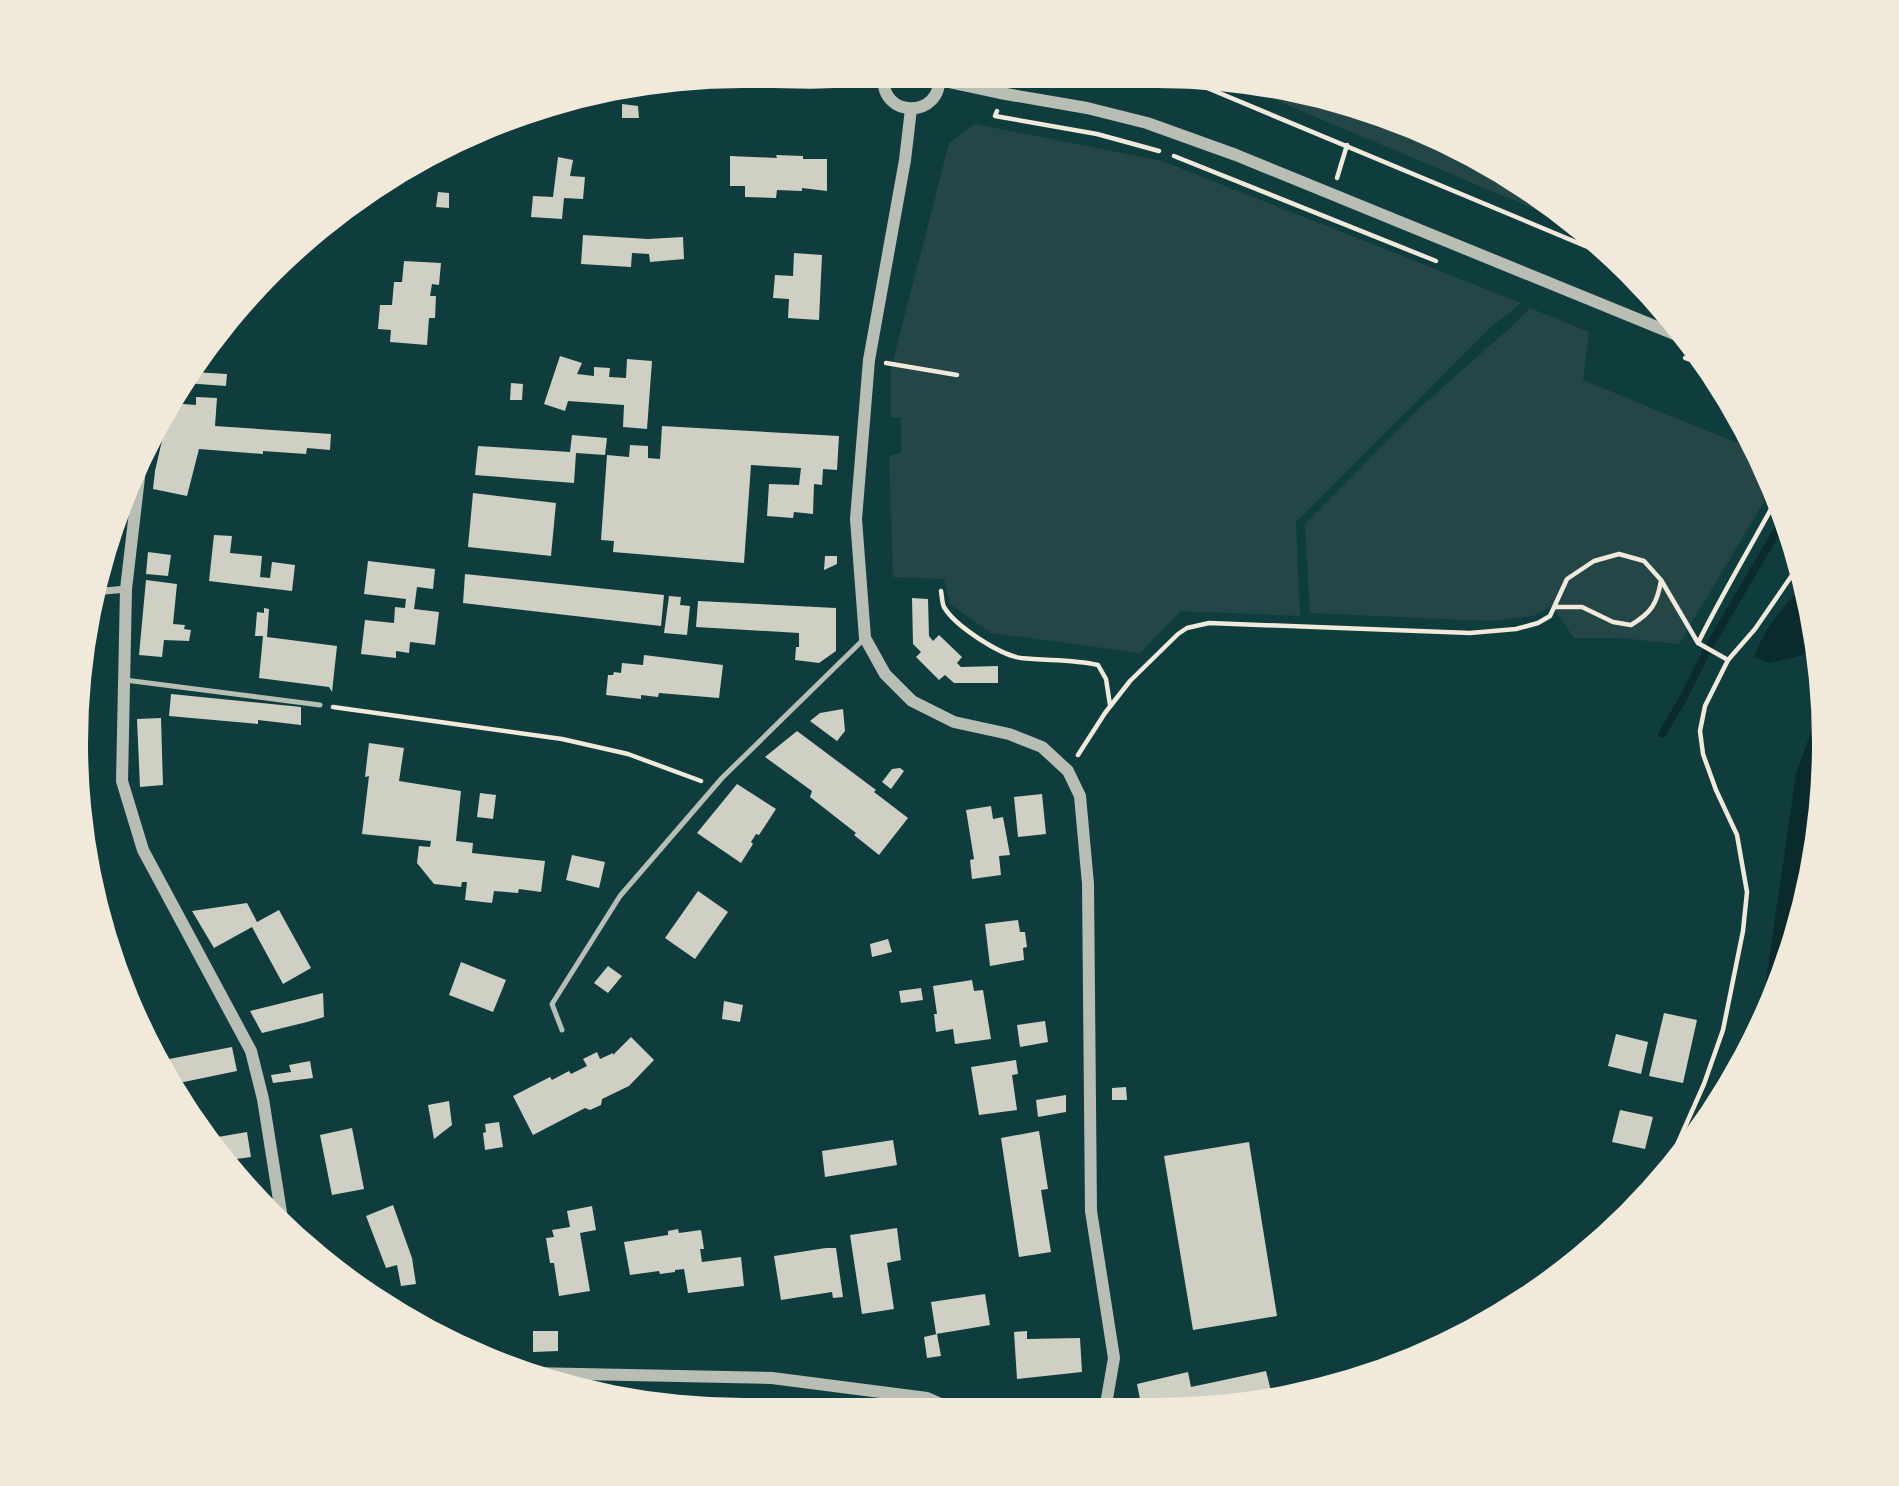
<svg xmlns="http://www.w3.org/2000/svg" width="1899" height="1486" viewBox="0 0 1899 1486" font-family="Rubik,sans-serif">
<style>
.green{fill:#244646}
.water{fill:#0a2a2b}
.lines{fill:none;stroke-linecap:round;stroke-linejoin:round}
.stream{stroke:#0a2a2b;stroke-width:8}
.building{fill:#cfcfc3}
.path{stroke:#f1e9da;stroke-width:4.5}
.service{stroke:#b8beb3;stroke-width:5}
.minor{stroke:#b8beb3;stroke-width:7}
.tertiary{stroke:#b8beb3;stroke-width:12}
</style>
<rect width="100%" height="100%" fill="#0f3d3e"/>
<!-- green -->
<g class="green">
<path d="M1240,85L1370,111L1563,213L1577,227Z"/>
<path d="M975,124L1162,161L1521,303L1491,327L1296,522L1300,616L1181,611L1140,653L991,633L950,604L944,579L893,577L889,456L901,453V417L891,418V369L949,143Z"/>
<path d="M1530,308L1589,332L1583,380L1752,449L1771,490L1679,644L1620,638H1574L1552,606L1533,616L1489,621L1310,613L1305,524L1424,404L1512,326Z"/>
</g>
<!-- water -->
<g class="water">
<path d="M1802,587L1817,652L1769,663L1754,657C1764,629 1781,609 1802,587Z"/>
<path d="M1820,707L1822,786L1801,915L1755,1038L1763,1002L1796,774Z"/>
</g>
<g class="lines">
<!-- stream -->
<path class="stream" d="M1662,734L1684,697L1710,645L1784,519"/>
</g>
<!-- building -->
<g class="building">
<path d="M622,104L638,106L639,118H622Z"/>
<path d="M776,155L803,156V159H827V191L802,188V191L777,190L776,198L745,197V186H730V156L777,158Z"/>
<path d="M558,157L573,160L570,176L585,177L583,199L564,198L562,219L531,217L533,196L553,197Z"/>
<path d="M438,192L449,193V208L436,207Z"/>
<path d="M583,235L648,239L683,237L684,259L650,262L649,254L632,253L631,267L581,264Z"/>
<path d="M794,253L822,255L819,320L788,318L789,299L773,298L775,275L793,276Z"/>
<path d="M404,261L441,263L439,285L432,284L430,296H436L435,318H429L427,345L390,342L391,330L378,329L380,305H392L394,282H402Z"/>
<path d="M560,356L582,363L577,374L594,376V367L610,368L609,377L626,378L627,359L652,361L647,429L623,427L624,405L568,401L565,411L544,404Z"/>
<path d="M194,372L227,374L226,386L185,383Z"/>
<path d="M511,383L523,384L522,400H510Z"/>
<path d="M196,397L217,398L215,426L331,434L330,450L307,448L306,454L263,451V454L199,449L187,496L153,489L155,471L166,423V407L170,403L196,405Z"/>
<path d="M662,426L839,436L837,470L823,469L822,485L814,484L813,514L794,512L793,518L767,516L769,484L799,485L801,468L751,465L744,563L613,552L614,541L601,540L607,455L629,457L630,445L648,446V458L660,459Z"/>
<path d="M572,435L607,438L605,455L576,453L574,483L475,475L478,446L570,452Z"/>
<path d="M473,493L556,503L551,556L468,547Z"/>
<path d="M214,535L232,536L230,553L262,556L260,577L270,578L272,562L295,565L292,591L209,581Z"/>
<path d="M148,552L171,555L168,576L146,574Z"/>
<path d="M825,556H837V564L824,570Z"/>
<path d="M368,561L435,569L433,589L417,587L414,609L439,612L435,645L410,642L409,653L396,651V658L361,654L365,620L394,623L395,607L405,608L406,599L364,594Z"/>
<path d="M465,574L664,595L661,626L463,603Z"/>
<path d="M146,580L177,584L173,624L185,625L184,629L191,630L189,641L164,640L162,657L139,655Z"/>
<path d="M669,596L681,597L680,605L690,606L687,635L664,633Z"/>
<path d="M912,598L928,599L929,636L933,641L939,635L962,657L957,663L961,667L998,666V683H954L945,675L939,680L916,657L921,652L913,644Z"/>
<path d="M698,601L836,608V651L819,663L795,660L796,647H799V633L696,627Z"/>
<path d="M264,608L269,609L267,637L337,646L332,692L329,687L259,678L263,636H255L257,612L264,613Z"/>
<path d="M644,655L723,665L719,698L659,693L658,697L641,695V699L606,695L608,675H613L614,672L621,673L622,663L643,665Z"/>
<path d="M171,694L301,707V725L258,720V724L169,716Z"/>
<path d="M843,709L845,731L837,741L810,721L820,713Z"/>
<path d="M161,718L163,785L140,787L137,719Z"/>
<path d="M797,731L876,790L874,792L908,818L879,855L854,835L856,833L810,797L812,791L765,757Z"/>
<path d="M369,743L404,748L399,781L461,791L456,841L473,843L472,853L545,861L541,892L519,889L518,893L494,891L492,903L465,900L467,882H462L461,887L434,884L417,863L419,846L430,847L431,841L362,834L369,776L365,777Z"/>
<path d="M900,768L904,771L891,789L882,782L892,769Z"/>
<path d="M737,784L776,809L759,835L756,834L751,842L753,844L741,863L697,833Z"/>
<path d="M480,793L496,795L493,819L477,817Z"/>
<path d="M1042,794L1046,834L1018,837L1014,797Z"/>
<path d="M991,806L993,819L1003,817L1010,855L999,856L1001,875L972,879L970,860L974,859L966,810Z"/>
<path d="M572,855L605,862L599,888L566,880Z"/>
<path d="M698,891L728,912L695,959L665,938Z"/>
<path d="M247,903L257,922L279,910L311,968L283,984L252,927L214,948L192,911Z"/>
<path d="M1018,920L1020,932H1025L1027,947L1023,948L1024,960L990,966L985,924Z"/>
<path d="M888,939L892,952L872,957L870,944Z"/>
<path d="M461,962L506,980L493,1012L449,995Z"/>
<path d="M608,966L622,976L608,993L594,983Z"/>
<path d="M972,980L974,991L983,990L991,1039L955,1044L953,1029L936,1032L934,1014H937L933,986Z"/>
<path d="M921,988L923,1000L901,1003L899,991Z"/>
<path d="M323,993L324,1017L307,1022L262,1033L250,1011Z"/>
<path d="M724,1001L743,1005L740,1022L722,1019Z"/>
<path d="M1664,1013L1697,1020L1683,1083L1649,1076Z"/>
<path d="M1045,1021L1048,1042L1020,1047L1017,1025Z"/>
<path d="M1616,1034L1648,1042L1641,1074L1608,1066Z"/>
<path d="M631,1037L654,1060L629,1086L602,1099L601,1105L590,1110L585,1108L533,1135L513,1096L550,1077L552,1080L569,1071L571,1074L587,1066L583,1059L597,1052L600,1059L613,1053V1055Z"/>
<path d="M232,1047L237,1071L174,1084L169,1059Z"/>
<path d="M1016,1060L1018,1074L1012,1075L1017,1110L979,1115L971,1067Z"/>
<path d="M310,1061L313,1078L273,1083L271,1075L291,1072L289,1065Z"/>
<path d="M1126,1087L1127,1100H1112V1088Z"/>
<path d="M1066,1095V1112L1038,1117L1036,1100Z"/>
<path d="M449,1101L452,1125L434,1139L428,1105Z"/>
<path d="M1620,1110L1653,1117L1645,1149L1612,1142Z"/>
<path d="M499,1122L503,1147L485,1150L483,1133L486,1132L485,1124Z"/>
<path d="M352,1128L364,1189L332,1195L320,1135Z"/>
<path d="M1039,1131L1048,1189L1041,1190L1051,1252L1019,1257L1001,1138Z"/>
<path d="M247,1132L251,1157L229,1160L212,1138Z"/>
<path d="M893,1140L897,1165L825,1177L822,1151Z"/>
<path d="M1249,1142L1277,1316L1193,1330L1164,1156Z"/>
<path d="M393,1205L412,1258L416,1284L401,1286L397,1265L386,1268L366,1216Z"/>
<path d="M592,1206L596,1230L580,1233L590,1291L559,1296L554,1263H550L546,1238L554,1237L552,1230L570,1227L567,1211Z"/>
<path d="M897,1228L901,1260L887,1263L894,1309L862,1314L850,1235Z"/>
<path d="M678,1229L679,1233L701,1230L704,1249H700L702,1262L741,1257L744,1286L688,1293L684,1269L675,1270V1272L660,1274L659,1271L630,1275L624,1242L668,1235V1231Z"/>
<path d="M826,1248H836L843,1297L833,1298L832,1292L781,1300L774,1256Z"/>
<path d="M985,1294L990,1325L936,1334L931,1302Z"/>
<path d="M533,1331H558V1351L533,1352Z"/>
<path d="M1027,1331V1339L1080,1338L1082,1372L1017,1379L1014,1332Z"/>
<path d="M937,1334L941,1356L927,1358L924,1337Z"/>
<path d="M1266,1371L1272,1395L1200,1409H1142L1137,1384L1188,1372L1191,1387Z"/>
</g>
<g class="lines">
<!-- path -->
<g class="path">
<path d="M1181,77L1607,255"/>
<path d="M997,111L995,116L1097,134L1159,151"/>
<path d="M1174,156L1436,261"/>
<path d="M1337,178L1347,145"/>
<path d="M1685,358L1702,364"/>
<path d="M886,363L957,375"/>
<path d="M941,591C942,596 942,603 944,607C955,626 1000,655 1021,658C1047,661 1072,659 1098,665L1106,679L1110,705"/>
<path d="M1555,607H1582L1613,622L1631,625C1651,613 1657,604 1661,581"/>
<path d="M1698,643C1722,594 1750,548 1776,500"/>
<path d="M333,707L562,739L628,754L701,781"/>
<path d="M1078,755L1105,713L1130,681L1178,634L1187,628L1209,623L1470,633L1516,629L1538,623L1550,616L1567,579L1594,561L1619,554L1644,561L1661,580L1698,643L1728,660"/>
<path d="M1665,1172L1704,1084L1723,1030L1743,931L1747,892L1737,835L1716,790L1703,754L1700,731L1705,706L1728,660L1755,629L1797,568"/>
</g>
<!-- service -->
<g class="service">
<path d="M125,680L320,705"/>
<path d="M562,1030L552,1004L620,896L722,778L865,638"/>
</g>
<!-- minor -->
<path class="minor" d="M95,592L126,589"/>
<!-- tertiary -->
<g class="tertiary">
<path d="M884,76C879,119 943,119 939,76"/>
<path d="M704,80L811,83L883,80"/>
<path d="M939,80L1000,93L1087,108L1147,123L1236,155L1684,338"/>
<path d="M911,109L905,160L869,360L856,519L865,638L885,674L912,701L954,722L1009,734L1042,747L1068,771L1080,796L1088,884L1091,1211L1114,1358L1105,1410"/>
<path d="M140,469L126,589L122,781L143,850L251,1051L263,1099L283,1225"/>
<path d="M530,1373L772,1378L927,1398L954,1410"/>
</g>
</g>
<!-- crop -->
<path d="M0 0H1899V1486H0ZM743 88H1157A655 655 0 0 1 1812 743V743A655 655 0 0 1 1157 1398H743A655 655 0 0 1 88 743V743A655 655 0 0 1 743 88Z" fill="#f1e9da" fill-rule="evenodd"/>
</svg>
